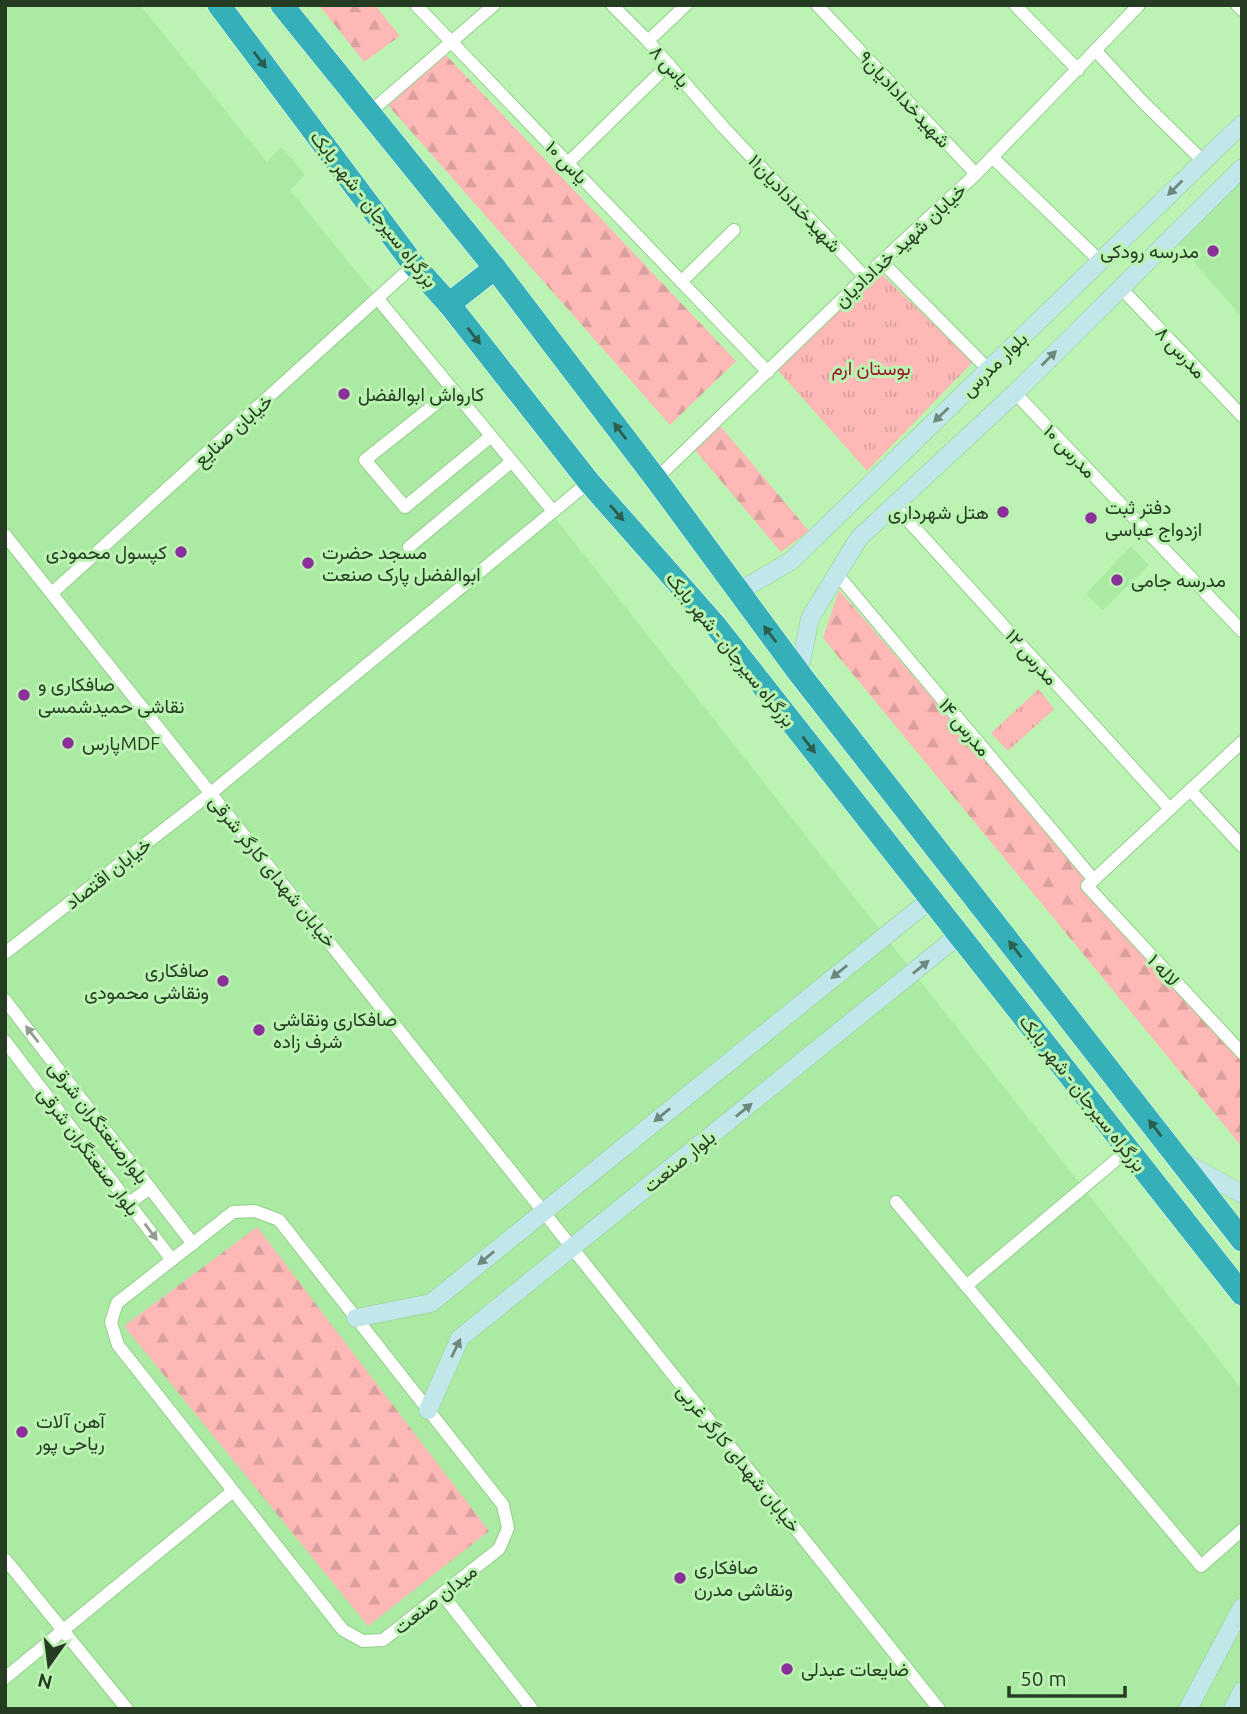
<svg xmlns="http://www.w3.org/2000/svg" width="1247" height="1714" viewBox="0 0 1247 1714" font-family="Ubuntu,Vazirmatn,sans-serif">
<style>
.built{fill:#abeaa2}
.grass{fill:url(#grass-tufts)}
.forest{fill:url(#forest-firs)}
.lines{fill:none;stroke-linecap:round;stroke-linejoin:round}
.street-casing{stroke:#94cd8c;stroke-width:14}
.secondary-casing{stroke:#94cd8c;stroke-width:19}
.highway-casing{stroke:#fff;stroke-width:24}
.street{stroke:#fff;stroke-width:12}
.secondary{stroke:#c2e7ea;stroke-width:18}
.highway{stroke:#35b0b8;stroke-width:23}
.oneway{fill:#2a5f4f}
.oneway2{fill:#6c897c}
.oneway3{fill:#929e90}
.poi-dot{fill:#8b309b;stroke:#bbf4b2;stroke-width:2.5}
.labels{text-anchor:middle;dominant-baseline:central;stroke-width:6;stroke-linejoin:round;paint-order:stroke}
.street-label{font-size:19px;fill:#253c22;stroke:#bbf4b2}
.poi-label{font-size:19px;fill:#253c22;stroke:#bbf4b2;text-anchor:start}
.park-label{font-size:19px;fill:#991728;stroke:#bbf4b2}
</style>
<defs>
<pattern id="grass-tufts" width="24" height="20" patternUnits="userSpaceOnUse" patternTransform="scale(1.75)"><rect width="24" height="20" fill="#feb9b7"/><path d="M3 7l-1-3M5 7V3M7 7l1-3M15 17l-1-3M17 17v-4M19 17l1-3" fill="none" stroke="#daa09d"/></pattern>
<pattern id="forest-firs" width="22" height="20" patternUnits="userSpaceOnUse" patternTransform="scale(1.75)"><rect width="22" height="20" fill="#feb9b7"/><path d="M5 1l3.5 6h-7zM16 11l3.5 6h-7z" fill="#daa09d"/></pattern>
</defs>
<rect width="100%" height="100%" fill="#bbf4b2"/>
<!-- built -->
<g class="built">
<path d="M5,5H140L267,162L281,147L294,161L305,175L290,190L511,462L1242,1389V1709H5Z"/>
<path d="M1242,179V317L1176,242Z"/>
<path d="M1131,546L1149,565L1103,610L1086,594Z"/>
</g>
<!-- grass -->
<g class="grass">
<path d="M873,266L973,362L867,471L774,366Z"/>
<path d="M1039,689L1054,709L1008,751L991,733Z"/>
</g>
<!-- forest -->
<g class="forest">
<path d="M319,5H375L400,36L364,62Z"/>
<path d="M445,54L736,361L670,425L386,103Z"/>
<path d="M717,422L809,531L781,552L689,443Z"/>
<path d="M839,590L1242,1057V1147L823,638Z"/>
<path d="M257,1227L489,1531L368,1626L124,1326Z"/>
</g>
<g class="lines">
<defs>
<g id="street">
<path d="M416,5L768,372"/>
<path d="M612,5L648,41L725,129L865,277"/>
<path d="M817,5L976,174"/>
<path d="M1015,5L1078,70"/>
<path d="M1237,5L1242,10"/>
<path d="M648,41L686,5"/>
<path d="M1095,50L1141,100L1203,161"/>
<path d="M370,112L494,5"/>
<path d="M992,157L1101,262"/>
<path d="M568,163L669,64"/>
<path d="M882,262L988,369"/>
<path d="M681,282L734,230"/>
<path d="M1121,288L1242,416"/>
<path d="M378,299L553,511"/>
<path d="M453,390L365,460L405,507L490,437"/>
<path d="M1015,393L1242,631"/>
<path d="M656,479L868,274L976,174L1139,5"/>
<path d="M894,505L1170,809"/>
<path d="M5,535L939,1709"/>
<path d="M409,547L511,462"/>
<path d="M837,574L1094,880"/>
<path d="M52,593L414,265"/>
<path d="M1242,742L1087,886L1242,1053"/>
<path d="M1190,790L1242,846"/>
<path d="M5,953L211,793L589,482"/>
<path d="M5,1000L193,1244"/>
<path d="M5,1041L172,1260"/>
<path d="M896,1202L1201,1566L1242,1530"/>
<path d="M129,1203L150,1188"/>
<path d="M255,1211L279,1220L503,1505L508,1528L499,1549L383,1640L363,1641L343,1630L118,1345L111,1322L117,1303L233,1212Z"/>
<path d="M966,1286L1128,1150"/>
<path d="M5,1559L127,1709"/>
<path d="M442,1594L532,1709"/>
<path d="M5,1678L233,1491"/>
</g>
<g id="secondary">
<path d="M738,592L791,561L1242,124"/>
<path d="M799,673L810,618L859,538L1015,393L1242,168"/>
<path d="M1184,1162L1242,1194"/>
<path d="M356,1318L431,1303L931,899"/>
<path d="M428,1410L460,1338L959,935"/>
<path d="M1188,1709L1242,1607"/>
<path d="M1233,1709L1242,1691"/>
</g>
<g id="highway">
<path d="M219,5L414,265L449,304L589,482L715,625L1242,1294"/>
<path d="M282,5L495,268L656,479L799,673L1242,1240"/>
<path d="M449,304L495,268"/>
</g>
</defs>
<!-- street casing -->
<use href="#street" class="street-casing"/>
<!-- secondary casing -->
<use href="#secondary" class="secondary-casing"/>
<!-- highway casing -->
<use href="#highway" class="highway-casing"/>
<!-- street -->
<use href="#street" class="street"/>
<!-- secondary -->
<use href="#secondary" class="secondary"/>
<!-- highway -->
<use href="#highway" class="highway"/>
</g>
<!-- one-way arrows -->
<defs><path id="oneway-solid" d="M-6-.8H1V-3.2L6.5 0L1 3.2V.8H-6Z" transform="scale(1.75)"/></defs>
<g class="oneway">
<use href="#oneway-solid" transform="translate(260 60) rotate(53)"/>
<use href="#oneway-solid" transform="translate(474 336) rotate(52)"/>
<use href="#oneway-solid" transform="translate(620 431) rotate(-127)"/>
<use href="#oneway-solid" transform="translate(617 513) rotate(49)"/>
<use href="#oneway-solid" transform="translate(770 634) rotate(-127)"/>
<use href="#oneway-solid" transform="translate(809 745) rotate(52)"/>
<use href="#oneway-solid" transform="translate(1015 949) rotate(-128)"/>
<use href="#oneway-solid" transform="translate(1155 1128) rotate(-128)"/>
</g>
<g class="oneway2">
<use href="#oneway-solid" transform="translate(1175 188) rotate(135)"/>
<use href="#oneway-solid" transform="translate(1049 358) rotate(-45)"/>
<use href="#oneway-solid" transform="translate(941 415) rotate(136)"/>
<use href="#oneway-solid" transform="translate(921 967) rotate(-39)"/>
<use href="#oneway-solid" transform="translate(839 972) rotate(141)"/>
<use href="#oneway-solid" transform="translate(744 1110) rotate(-39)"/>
<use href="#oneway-solid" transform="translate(662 1115) rotate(141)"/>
<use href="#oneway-solid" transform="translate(486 1258) rotate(141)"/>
<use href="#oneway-solid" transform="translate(456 1348) rotate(-64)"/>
</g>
<g class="oneway3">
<use href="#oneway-solid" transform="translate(32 1034) rotate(-128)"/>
<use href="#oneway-solid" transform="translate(151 1232) rotate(53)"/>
</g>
<!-- markers -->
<g class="poi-dot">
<circle cx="1213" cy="251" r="7"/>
<circle cx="344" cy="394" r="7"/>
<circle cx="1003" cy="512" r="7"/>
<circle cx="1091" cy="518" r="7"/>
<circle cx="181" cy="552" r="7"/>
<circle cx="308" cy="563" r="7"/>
<circle cx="1117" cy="580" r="7"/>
<circle cx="24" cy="695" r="7"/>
<circle cx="68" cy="743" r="7"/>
<circle cx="223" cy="981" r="7"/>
<circle cx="259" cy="1030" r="7"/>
<circle cx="22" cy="1432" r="7"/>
<circle cx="680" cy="1578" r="7"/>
<circle cx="787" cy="1669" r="7"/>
</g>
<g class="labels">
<!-- street labels -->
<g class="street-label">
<text transform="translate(670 66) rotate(48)">یاس ۸</text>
<text transform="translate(905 99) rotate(47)">شهیدخدادادیان۹</text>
<text transform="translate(567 162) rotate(46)">یاس ۱۰</text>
<text transform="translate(795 203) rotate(47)">شهیدخدادادیان۱۱</text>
<text transform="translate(374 209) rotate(52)">بزرگراه سیرجان - شهر بابک</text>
<text transform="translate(900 245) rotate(-43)">خیابان شهید خدادادیان</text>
<text transform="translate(1181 352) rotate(47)">مدرس ۸</text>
<text transform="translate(994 364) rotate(-44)">بلوار مدرس</text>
<text transform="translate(233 430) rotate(-42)">خیابان صنایع</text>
<text transform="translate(1070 451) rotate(46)">مدرس ۱۰</text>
<text transform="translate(731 649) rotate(51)">بزرگراه سیرجان - شهر بابک</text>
<text transform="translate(1032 657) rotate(48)">مدرس ۱۲</text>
<text transform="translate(965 727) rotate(50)">مدرس ۱۴</text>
<text transform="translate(273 871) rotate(51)">خیابان شهدای کارگر شرقی</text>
<text transform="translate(108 873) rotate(-38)">خیابان اقتصاد</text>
<text transform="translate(1164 970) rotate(47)">لاله ۱</text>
<text transform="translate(1083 1093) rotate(52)">بزرگراه سیرجان - شهر بابک</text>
<text transform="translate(99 1122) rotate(52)">بلوارصنعتگران شرقی</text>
<text transform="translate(89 1151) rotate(53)">بلوار صنعتگران شرقی</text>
<text transform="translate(679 1161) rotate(-39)">بلوار صنعت</text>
<text transform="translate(739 1458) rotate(51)">خیابان شهدای کارگر غربی</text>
<text transform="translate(435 1599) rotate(-38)">میدان صنعت</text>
</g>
<!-- poi labels -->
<g class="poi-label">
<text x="1199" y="251" text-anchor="end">مدرسه رودکی</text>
<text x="358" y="394">کارواش ابوالفضل</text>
<text x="1105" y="507">دفتر ثبت<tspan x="1105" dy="22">ازدواج عباسی</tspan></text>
<text x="989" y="512" text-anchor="end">هتل شهرداری</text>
<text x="167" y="552" text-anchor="end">کپسول محمودی</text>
<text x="322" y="552">مسجد حضرت<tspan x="322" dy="22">ابوالفضل پارک صنعت</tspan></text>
<text x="1131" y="580">مدرسه جامی</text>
<text x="38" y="684">صافکاری و<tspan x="38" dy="22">نقاشی حمیدشمسی</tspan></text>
<text x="82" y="743">پارسMDF</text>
<text x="209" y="970" text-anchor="end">صافکاری<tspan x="209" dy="22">ونقاشی محمودی</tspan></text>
<text x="273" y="1019">صافکاری ونقاشی<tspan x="273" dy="22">شرف زاده</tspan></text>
<text x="36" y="1421">آهن آلات<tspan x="36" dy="22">ریاحی پور</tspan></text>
<text x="694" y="1567">صافکاری<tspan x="694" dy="22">ونقاشی مدرن</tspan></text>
<text x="801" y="1669">ضایعات عبدلی</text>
</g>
<!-- park labels -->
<g class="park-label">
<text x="871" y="368">بوستان ارم</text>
</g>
</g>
<!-- border -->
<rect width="1247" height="1714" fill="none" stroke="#253c22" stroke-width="14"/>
<!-- north arrow -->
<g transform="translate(49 1665) rotate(194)" stroke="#bbf4b2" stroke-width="5" paint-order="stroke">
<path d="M0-5L12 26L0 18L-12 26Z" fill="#253c22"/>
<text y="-10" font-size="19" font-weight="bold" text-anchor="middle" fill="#253c22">N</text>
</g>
<!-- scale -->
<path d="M1009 1686v10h116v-10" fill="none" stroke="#253c22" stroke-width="3.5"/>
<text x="1020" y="1686" font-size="21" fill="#253c22" stroke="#bbf4b2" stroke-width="5" paint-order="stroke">50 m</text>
</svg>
